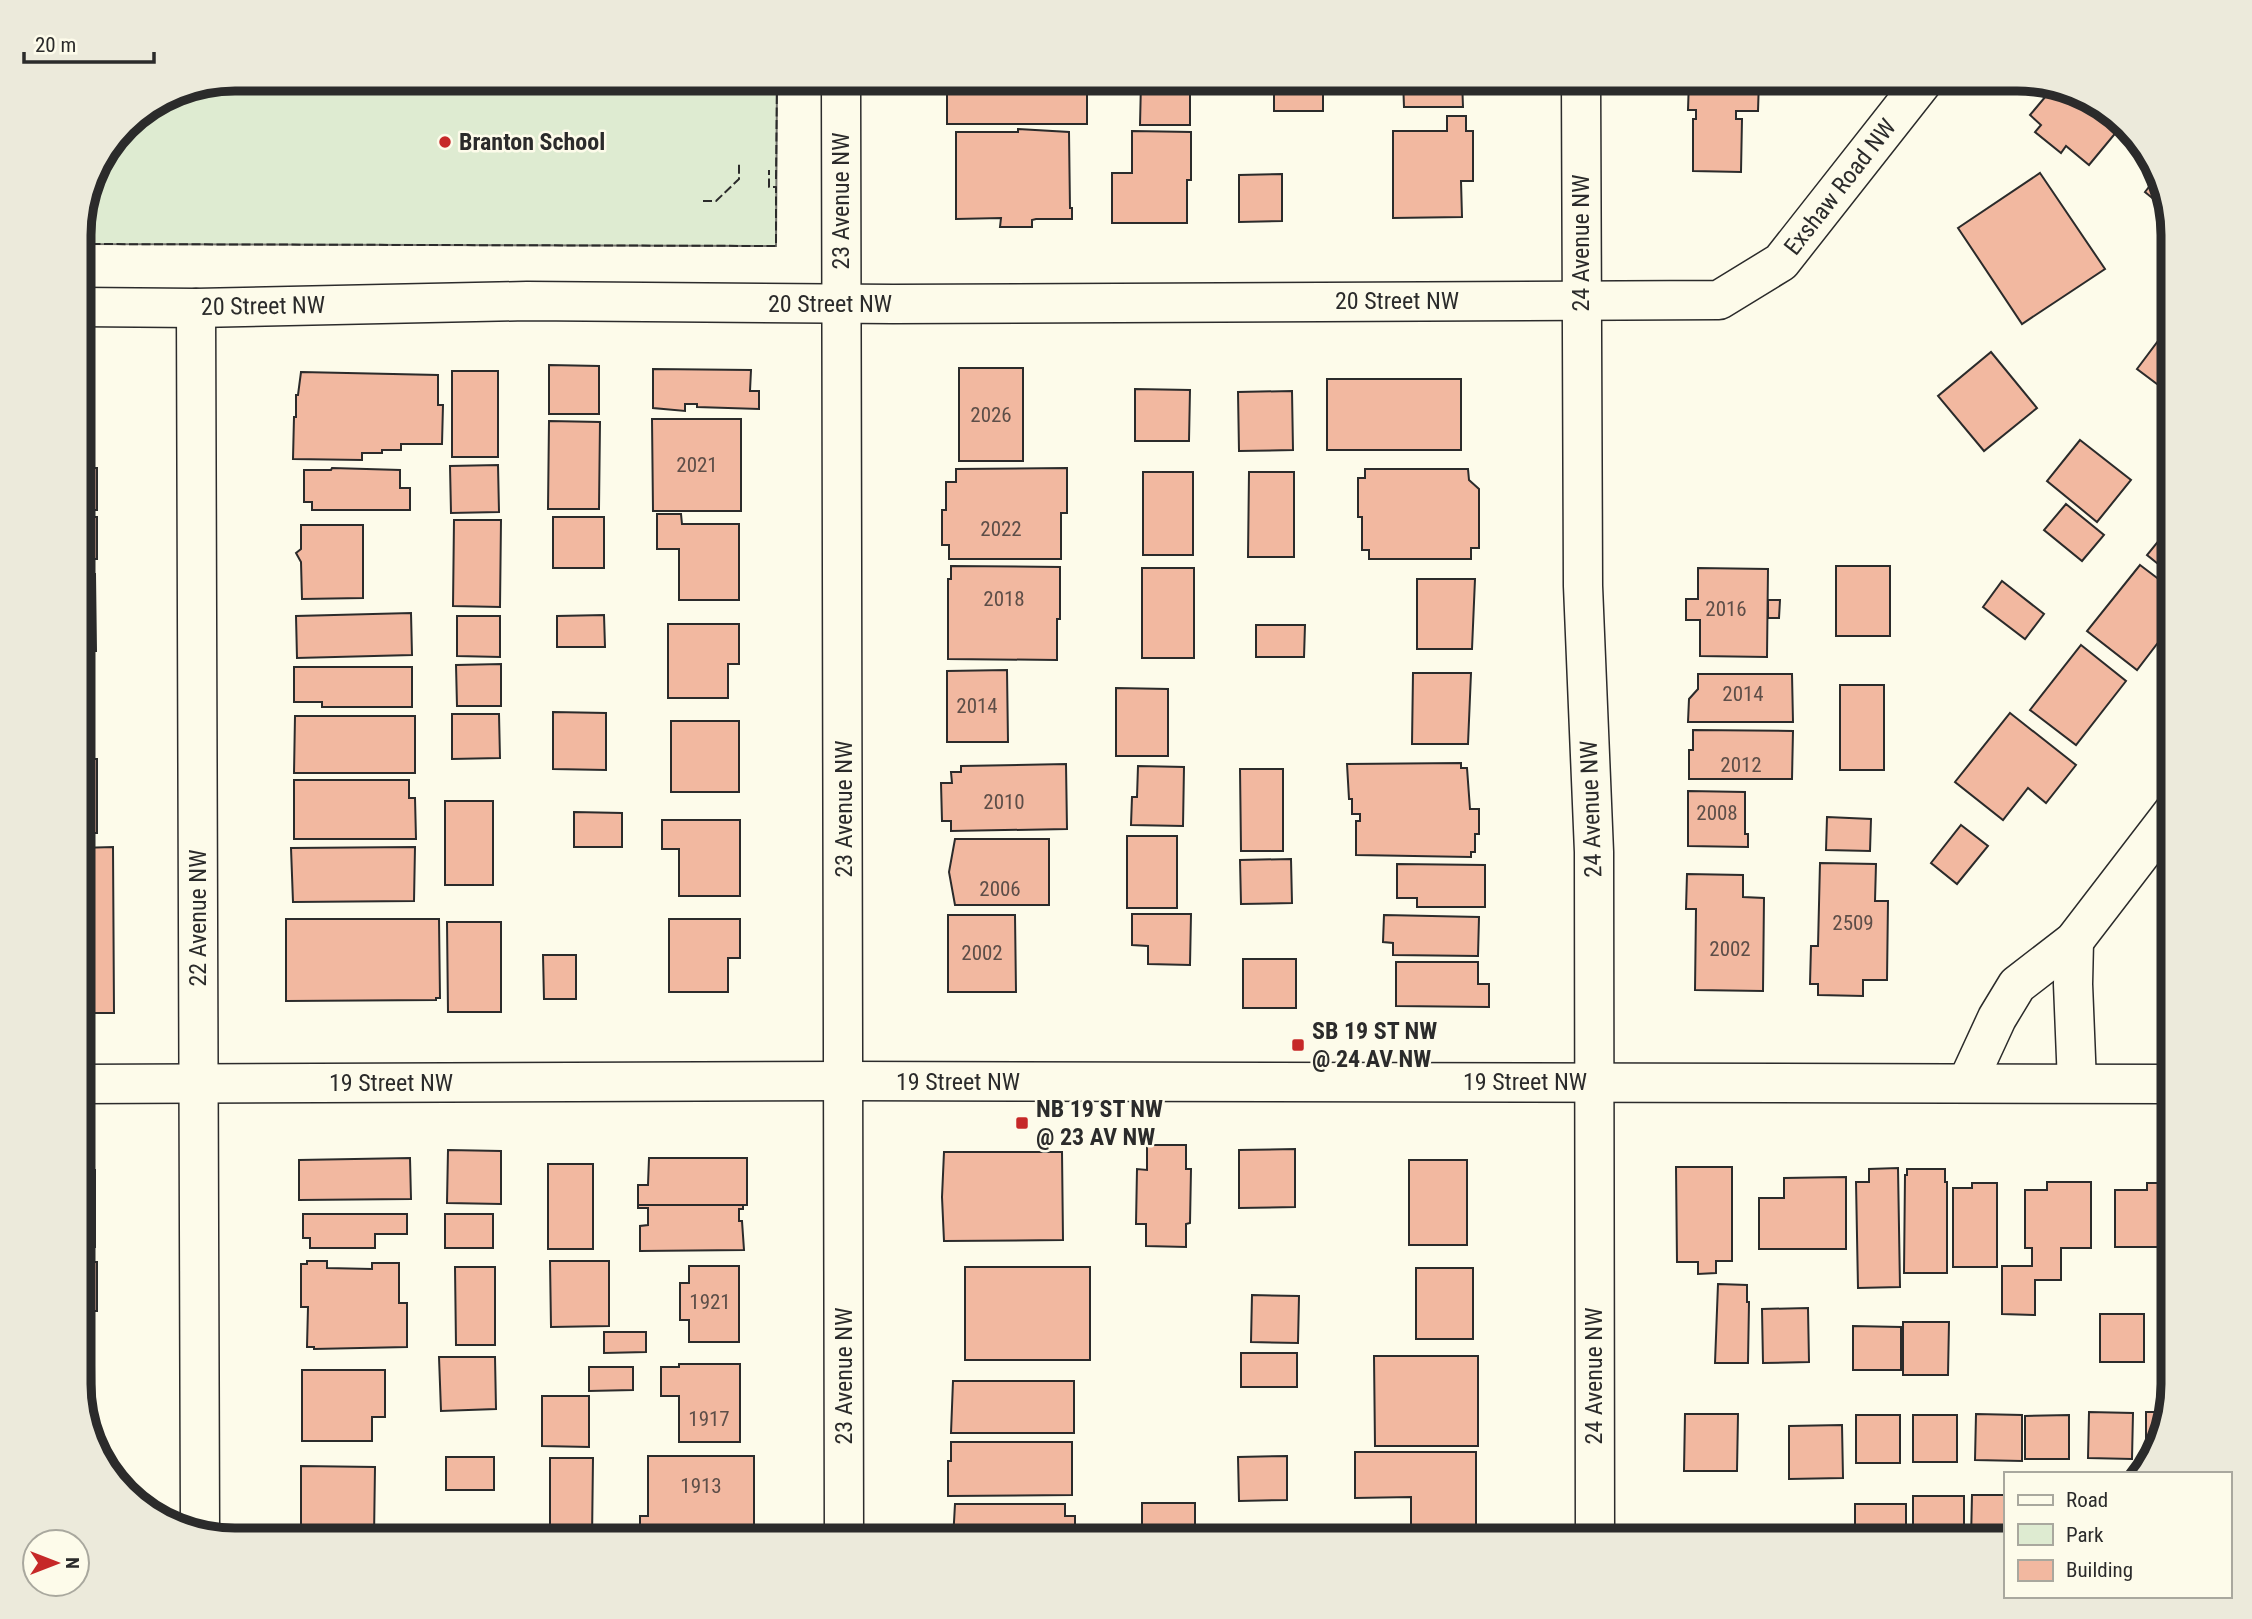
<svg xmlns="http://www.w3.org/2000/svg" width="2252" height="1619" viewBox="0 0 2252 1619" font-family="'Roboto Condensed',sans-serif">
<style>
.green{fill:#deebd1;stroke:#74746e;stroke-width:2}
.building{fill:#f2b8a0;stroke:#2b2b2b;stroke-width:2}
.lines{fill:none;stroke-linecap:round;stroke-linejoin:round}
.minor-casing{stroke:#2b2b2b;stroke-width:41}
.minor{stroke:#fdfbea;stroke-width:38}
.fence{stroke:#2b2b2b;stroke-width:2;stroke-dasharray:9 3.5;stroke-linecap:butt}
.poi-dot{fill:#c62828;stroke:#fdfbea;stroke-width:2.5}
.labels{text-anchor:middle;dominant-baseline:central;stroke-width:5;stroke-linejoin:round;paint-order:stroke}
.number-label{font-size:21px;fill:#5d4e48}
.poi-label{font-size:24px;font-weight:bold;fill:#2b2b2b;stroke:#fdfbea;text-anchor:start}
.street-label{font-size:24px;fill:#2b2b2b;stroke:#fdfbea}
.rim{fill:none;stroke:#2b2b2b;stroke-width:9}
</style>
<rect width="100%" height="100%" fill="#fdfbea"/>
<!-- green -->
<path class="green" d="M235,79H777L776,246L79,244V224L95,165L132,118L175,90Z"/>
<!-- building -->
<g class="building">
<rect x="947" y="79" width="140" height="45"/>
<rect x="1274" y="79" width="49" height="32"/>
<path d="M1403,79H1462L1463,107H1404Z"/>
<path d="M1689,79H1759L1758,111H1736V119H1742L1741,172L1693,171V119H1696V110H1688Z"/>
<path d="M1141,82H1190V125H1140Z"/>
<path d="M2051,90L2112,111L2123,124L2089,165L2066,146L2061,153L2035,132L2041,125L2030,115Z"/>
<path d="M1447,116H1466V131H1473V181H1461L1462,217L1393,218V131H1447Z"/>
<path d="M1018,129L1069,132L1070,208H1072V219H1036L1032,220V227H1000L1001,218L956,219V132H1018Z"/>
<path d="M1132,131L1191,132V180H1187V223H1112V173H1132Z"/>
<path d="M2040,173L2105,269L2022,324L1958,228Z"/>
<path d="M1282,174V221L1239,222V175Z"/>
<path d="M2159,174L2167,210L2145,192Z"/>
<path d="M2167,329L2173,334V396L2137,369Z"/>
<path d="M1991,352L2037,408L1984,451L1938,396Z"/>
<path d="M549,365L599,366V414H549Z"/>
<rect x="959" y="368" width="64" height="93"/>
<path d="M653,369L751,370L750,391H759V409L697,407V404H685V411L653,408Z"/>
<rect x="452" y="371" width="46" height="86"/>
<path d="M301,372L438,375V405H443L442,444H401V450H382V453H362V460L293,459L294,417H296V395H298Z"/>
<rect x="79" y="375" width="15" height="77"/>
<rect x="1327" y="379" width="134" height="71"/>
<path d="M1135,389L1190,390L1189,441H1135Z"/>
<path d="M1292,391L1293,450L1239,451L1238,392Z"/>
<path d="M652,419H741V511H653Z"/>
<path d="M549,421L600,422L599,509H548Z"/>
<path d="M2080,440L2131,480L2097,522L2047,481Z"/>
<path d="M498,465L499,512L451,513L450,466Z"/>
<rect x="79" y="468" width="18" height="42"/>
<path d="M332,468L400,470V488H410V510H312V502H304V470H331Z"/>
<path d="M1067,468V513H1061V559H949V545H942V510H946V482H956V469Z"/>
<path d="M1365,469H1468L1469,480L1479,489V548H1471V559H1369V550H1362V517H1358V478H1365Z"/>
<rect x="1143" y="472" width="50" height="83"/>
<path d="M1249,472H1294V557H1248Z"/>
<path d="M2066,504L2104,535L2082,561L2044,530Z"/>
<path d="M657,514H681L682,524H739V600H679V549H657Z"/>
<rect x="79" y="517" width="18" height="42"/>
<rect x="553" y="517" width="51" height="51"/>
<path d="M454,520H501L500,607L453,606Z"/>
<path d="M2173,523V576L2147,555Z"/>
<path d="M301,525H363V598L302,599L301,562L296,553L301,549Z"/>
<path d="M2140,565L2173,590V623L2137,670L2087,631Z"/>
<path d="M951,566L1060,567V619H1057V660L948,659V579H951Z"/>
<rect x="1836" y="566" width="54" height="70"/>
<rect x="1142" y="568" width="52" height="90"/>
<path d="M1698,568L1768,569L1767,657L1700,656V620H1686V599H1698Z"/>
<path d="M79,574H95L96,651H79Z"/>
<path d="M1417,579H1475L1472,649H1417Z"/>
<path d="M2002,581L2044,614L2025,639L1983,607Z"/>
<path d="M1768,600H1780L1779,618H1768Z"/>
<path d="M411,613L412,655L297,658L296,616Z"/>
<path d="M604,615L605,647H557V616Z"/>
<path d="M457,616H500V657L457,656Z"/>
<path d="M668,624H739V664H728V698H668Z"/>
<path d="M1256,625H1305L1304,657H1256Z"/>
<path d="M2081,645L2126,681L2076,745L2030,710Z"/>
<path d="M501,664V706H457L456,665Z"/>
<path d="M294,667H412V707H322V702H294Z"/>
<path d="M94,669V709H85V743H79V670Z"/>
<path d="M1007,670L1008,742H947V671Z"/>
<path d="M1413,673H1471L1468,744H1412Z"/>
<path d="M1698,674H1792L1793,722H1688L1689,699L1698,689Z"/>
<rect x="1840" y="685" width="44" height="85"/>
<path d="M1116,688L1168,689V756H1116Z"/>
<path d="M553,712L606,713V770L553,769Z"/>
<path d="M2010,713L2076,765L2046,803L2028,788L2003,820L1955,782Z"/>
<path d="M452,714H499L500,758L452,759Z"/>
<path d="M295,716H415V773H294Z"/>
<rect x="671" y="721" width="68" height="71"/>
<path d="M1693,730L1793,731L1792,779H1689V750H1693Z"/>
<rect x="79" y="759" width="18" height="74"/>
<path d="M1461,763V768H1467L1470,809H1479V834H1475V852H1471V857L1356,855V821H1360V814H1352V799H1349L1347,764Z"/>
<path d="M1066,764L1067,829L951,831V821H942L941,783H952L951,772H961V766Z"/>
<path d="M1138,766L1184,767L1183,826L1131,825L1132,797H1137Z"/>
<path d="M1240,769H1283V851H1241Z"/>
<path d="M294,780H409V798H415L416,839H294Z"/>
<path d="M1688,791L1745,792V834H1748V847L1688,846Z"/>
<rect x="445" y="801" width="48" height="84"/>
<path d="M574,812L622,813V847H574Z"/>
<path d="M1827,817L1871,819L1870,851L1826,850Z"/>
<path d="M662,820H740V896H679V849H662Z"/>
<path d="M1961,825L1988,846L1957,884L1931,863Z"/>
<rect x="1127" y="836" width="50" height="72"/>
<path d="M955,839H1049V905H955L949,872Z"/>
<path d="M113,847L114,1013H79V848Z"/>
<path d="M415,847L414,901L293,902L291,848Z"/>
<path d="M1291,859L1292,903L1241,904L1240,860Z"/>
<path d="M1820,863L1876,864L1875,901H1888L1887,980H1863V996L1818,995V984H1810L1811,946H1818Z"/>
<path d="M1397,864L1485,865V907H1417V898H1397Z"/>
<path d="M1687,874L1743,875V897L1764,898L1763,991L1695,990L1696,909H1686Z"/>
<path d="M1132,914H1191L1190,965L1148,964V946L1132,945Z"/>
<path d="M948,915H1015L1016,992H948Z"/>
<path d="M1384,915L1479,917L1478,956L1393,955V943L1383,942Z"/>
<path d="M286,919H439L440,998H436V1000L286,1001Z"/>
<path d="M669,919H740V958H728V992H669Z"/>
<path d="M447,922H501V1012H448Z"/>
<path d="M543,955H576V999H544Z"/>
<rect x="1243" y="959" width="53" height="49"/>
<path d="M1396,962H1478V984H1489V1007L1396,1006Z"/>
<path d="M1147,1145H1186V1169H1191L1190,1223L1186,1224V1247L1146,1246V1224H1136L1137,1169L1147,1170Z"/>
<path d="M1295,1149V1207L1239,1208V1150Z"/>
<path d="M448,1150L501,1151V1204L447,1203Z"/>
<path d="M944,1152H1062L1063,1240L944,1241L942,1197Z"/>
<path d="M410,1158L411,1199L299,1200V1160Z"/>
<path d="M649,1158H747V1205H638V1185H648Z"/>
<rect x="1409" y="1160" width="58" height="85"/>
<rect x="548" y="1164" width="45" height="85"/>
<path d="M1676,1167H1732V1261H1716V1273L1698,1274V1262H1677Z"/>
<path d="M1898,1168L1900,1287L1858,1288L1856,1182H1869V1169Z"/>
<path d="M1907,1169H1945V1182H1947V1273H1904L1905,1175H1907Z"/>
<rect x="79" y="1170" width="16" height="77"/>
<path d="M1846,1177V1249H1759V1198H1784V1178Z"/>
<path d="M2047,1182H2091V1248H2061V1280H2035V1315L2002,1314V1266H2032V1248H2025V1190H2047Z"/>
<path d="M1972,1183H1997V1267H1953V1188H1972Z"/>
<path d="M2147,1183H2173V1247H2115V1190H2147Z"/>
<path d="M638,1205H743V1209H739V1221H742L744,1250L640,1251V1226L648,1225V1208H638Z"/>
<path d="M303,1214H407V1234H375V1248H310V1238H303Z"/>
<rect x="445" y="1214" width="48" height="34"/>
<path d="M307,1261H327V1268L372,1269V1263H399V1303H407V1347L314,1349V1347H307L308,1307H301V1264H307Z"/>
<path d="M550,1261H609V1326L551,1327Z"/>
<path d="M79,1262H97V1311H87V1347H79Z"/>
<path d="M689,1266H739V1342H689V1320H680V1283H689Z"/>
<path d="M455,1267H495V1345H456Z"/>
<rect x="965" y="1267" width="125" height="93"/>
<rect x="1416" y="1268" width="57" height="71"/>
<path d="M1718,1284L1747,1285V1302H1749L1748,1363H1715Z"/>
<path d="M1252,1295L1299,1296L1298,1343L1251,1342Z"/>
<path d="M1808,1308L1809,1362L1763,1363L1762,1309Z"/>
<rect x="2100" y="1314" width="44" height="48"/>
<path d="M1903,1322H1949L1948,1375H1903Z"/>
<path d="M1853,1326L1901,1327V1370H1853Z"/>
<path d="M604,1332H646V1352L604,1353Z"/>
<rect x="1241" y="1353" width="56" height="34"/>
<path d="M1374,1356H1478V1446H1375Z"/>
<path d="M439,1357H495L496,1409L441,1411Z"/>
<path d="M679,1364H740V1442H679V1396H661V1367H679Z"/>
<path d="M79,1365H94L95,1443H92L79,1394Z"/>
<path d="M589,1367H633V1390L589,1391Z"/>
<path d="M302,1370H385V1417H372V1441H302Z"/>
<path d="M953,1381H1074V1433H951Z"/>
<path d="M542,1396H589V1447L542,1446Z"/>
<path d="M2089,1412L2133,1413L2132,1459L2088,1458Z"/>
<path d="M2146,1412H2164L2149,1457H2146Z"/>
<path d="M1685,1414H1738L1737,1471H1684Z"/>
<path d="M1976,1414L2022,1415V1461L1975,1460Z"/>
<rect x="1856" y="1415" width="44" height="48"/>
<rect x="1913" y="1415" width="44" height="47"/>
<path d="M2069,1415V1459H2025V1416Z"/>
<path d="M1842,1425L1843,1478L1789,1479V1426Z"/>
<path d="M951,1442H1072V1495L948,1496V1461H951Z"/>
<path d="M1355,1452H1476V1540H1411V1497L1355,1498Z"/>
<path d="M648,1456H754V1540H640V1516H648Z"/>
<path d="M1287,1456V1500L1239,1501L1238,1457Z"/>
<rect x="446" y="1457" width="48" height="33"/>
<path d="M550,1458H593L592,1540H550Z"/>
<path d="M301,1466L375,1467L374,1537H301Z"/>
<path d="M1972,1495H2005V1540H1971Z"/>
<rect x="1913" y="1496" width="51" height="44"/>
<rect x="1142" y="1503" width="53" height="37"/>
<path d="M955,1504H1065V1516H1075V1540H953Z"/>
<rect x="1855" y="1504" width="51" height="36"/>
<path d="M1767,1536L1841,1537V1540H1767Z"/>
</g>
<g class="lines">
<defs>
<g id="minor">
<path d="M841,79L844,1540"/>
<path d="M1581,79L1583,586L1594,852L1595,1540"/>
<path d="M79,307L196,308L527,301L893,304L1719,300L1781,262L1925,79"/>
<path d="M196,308L200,1529"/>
<path d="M2074,941L2073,984L2077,1083"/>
<path d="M1967,1083L1997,1018L2017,985L2074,941L2173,812"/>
<path d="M79,1084L844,1081L2173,1084"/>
</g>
</defs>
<!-- minor casing -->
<use href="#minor" class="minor-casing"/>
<!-- minor -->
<use href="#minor" class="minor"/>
<!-- fence -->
<g class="fence">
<path d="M776,179L777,79"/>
<path d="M703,201H716L739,179V164"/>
<path d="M79,244L776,246V187H769V170"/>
</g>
</g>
<!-- markers -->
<g class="poi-dot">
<circle cx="445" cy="142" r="7"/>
<rect x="1291" y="1038" width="14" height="14" rx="3.5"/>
<rect x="1015" y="1116" width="14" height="14" rx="3.5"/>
</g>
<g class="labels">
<!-- number labels -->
<g class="number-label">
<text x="991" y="415">2026</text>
<text x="697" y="465">2021</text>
<text x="1001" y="529">2022</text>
<text x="1004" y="599">2018</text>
<text x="1726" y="609">2016</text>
<text x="1743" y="694">2014</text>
<text x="977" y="706">2014</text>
<text x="1741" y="765">2012</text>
<text x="1004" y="802">2010</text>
<text x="1717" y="813">2008</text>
<text x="1000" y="889">2006</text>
<text x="1853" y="923">2509</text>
<text x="1730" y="949">2002</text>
<text x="982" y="953">2002</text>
<text x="710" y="1302">1921</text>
<text x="709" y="1419">1917</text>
<text x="701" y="1486">1913</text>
</g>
<!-- poi labels -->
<g class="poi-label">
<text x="459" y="142">Branton School</text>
<text x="1312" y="1031">SB 19 ST NW<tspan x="1312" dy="28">@ 24 AV NW</tspan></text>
<text x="1036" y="1109">NB 19 ST NW<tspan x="1036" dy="28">@ 23 AV NW</tspan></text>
</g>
<!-- street labels -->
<g class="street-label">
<text transform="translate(1840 187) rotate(-52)">Exshaw Road NW</text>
<text transform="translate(841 201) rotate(-90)">23 Avenue NW</text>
<text transform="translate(1581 243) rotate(-90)">24 Avenue NW</text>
<text x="1397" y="301">20 Street NW</text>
<text x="830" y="304">20 Street NW</text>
<text transform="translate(263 306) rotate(-1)">20 Street NW</text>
<text transform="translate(844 809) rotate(-90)">23 Avenue NW</text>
<text transform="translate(1591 809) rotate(-92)">24 Avenue NW</text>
<text transform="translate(198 918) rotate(-90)">22 Avenue NW</text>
<text x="958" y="1082">19 Street NW</text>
<text x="1525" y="1082">19 Street NW</text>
<text x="391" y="1083">19 Street NW</text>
<text transform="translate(844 1376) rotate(-90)">23 Avenue NW</text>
<text transform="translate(1594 1376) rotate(-90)">24 Avenue NW</text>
</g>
</g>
<!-- crop -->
<path d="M0 0H2252V1619H0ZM235 91H2017A144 144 0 0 1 2161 235V1384A144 144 0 0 1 2017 1528H235A144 144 0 0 1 91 1384V235A144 144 0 0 1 235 91Z" fill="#eceadb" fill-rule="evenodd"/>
<path class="rim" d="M235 91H2017A144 144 0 0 1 2161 235V1384A144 144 0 0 1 2017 1528H235A144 144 0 0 1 91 1384V235A144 144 0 0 1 235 91Z"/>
<!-- legend -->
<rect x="2004" y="1472" width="228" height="126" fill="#fdfbea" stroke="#a9a89e" stroke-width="2"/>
<rect x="2018" y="1495" width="35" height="10" fill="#fdfbea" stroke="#a9a89e" stroke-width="2"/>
<text x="2066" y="1507" font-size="21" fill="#2b2b2b">Road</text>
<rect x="2018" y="1524" width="35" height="21" fill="#deebd1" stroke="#a9a89e" stroke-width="2"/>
<text x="2066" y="1542" font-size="21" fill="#2b2b2b">Park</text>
<rect x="2018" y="1560" width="35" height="21" fill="#f2b8a0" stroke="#a9a89e" stroke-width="2"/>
<text x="2066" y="1577" font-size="21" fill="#2b2b2b">Building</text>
<!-- north arrow -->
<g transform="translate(56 1563) rotate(90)"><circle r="33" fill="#fdfbea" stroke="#a9a89e" stroke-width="2"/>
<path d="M0-5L12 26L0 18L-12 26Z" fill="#c62828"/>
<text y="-10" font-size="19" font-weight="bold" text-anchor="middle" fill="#2b2b2b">N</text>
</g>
<!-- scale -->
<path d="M24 52v10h130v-10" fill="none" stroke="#2b2b2b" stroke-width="3.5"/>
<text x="35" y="52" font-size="21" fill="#2b2b2b" stroke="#fdfbea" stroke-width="5" paint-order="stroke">20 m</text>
</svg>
